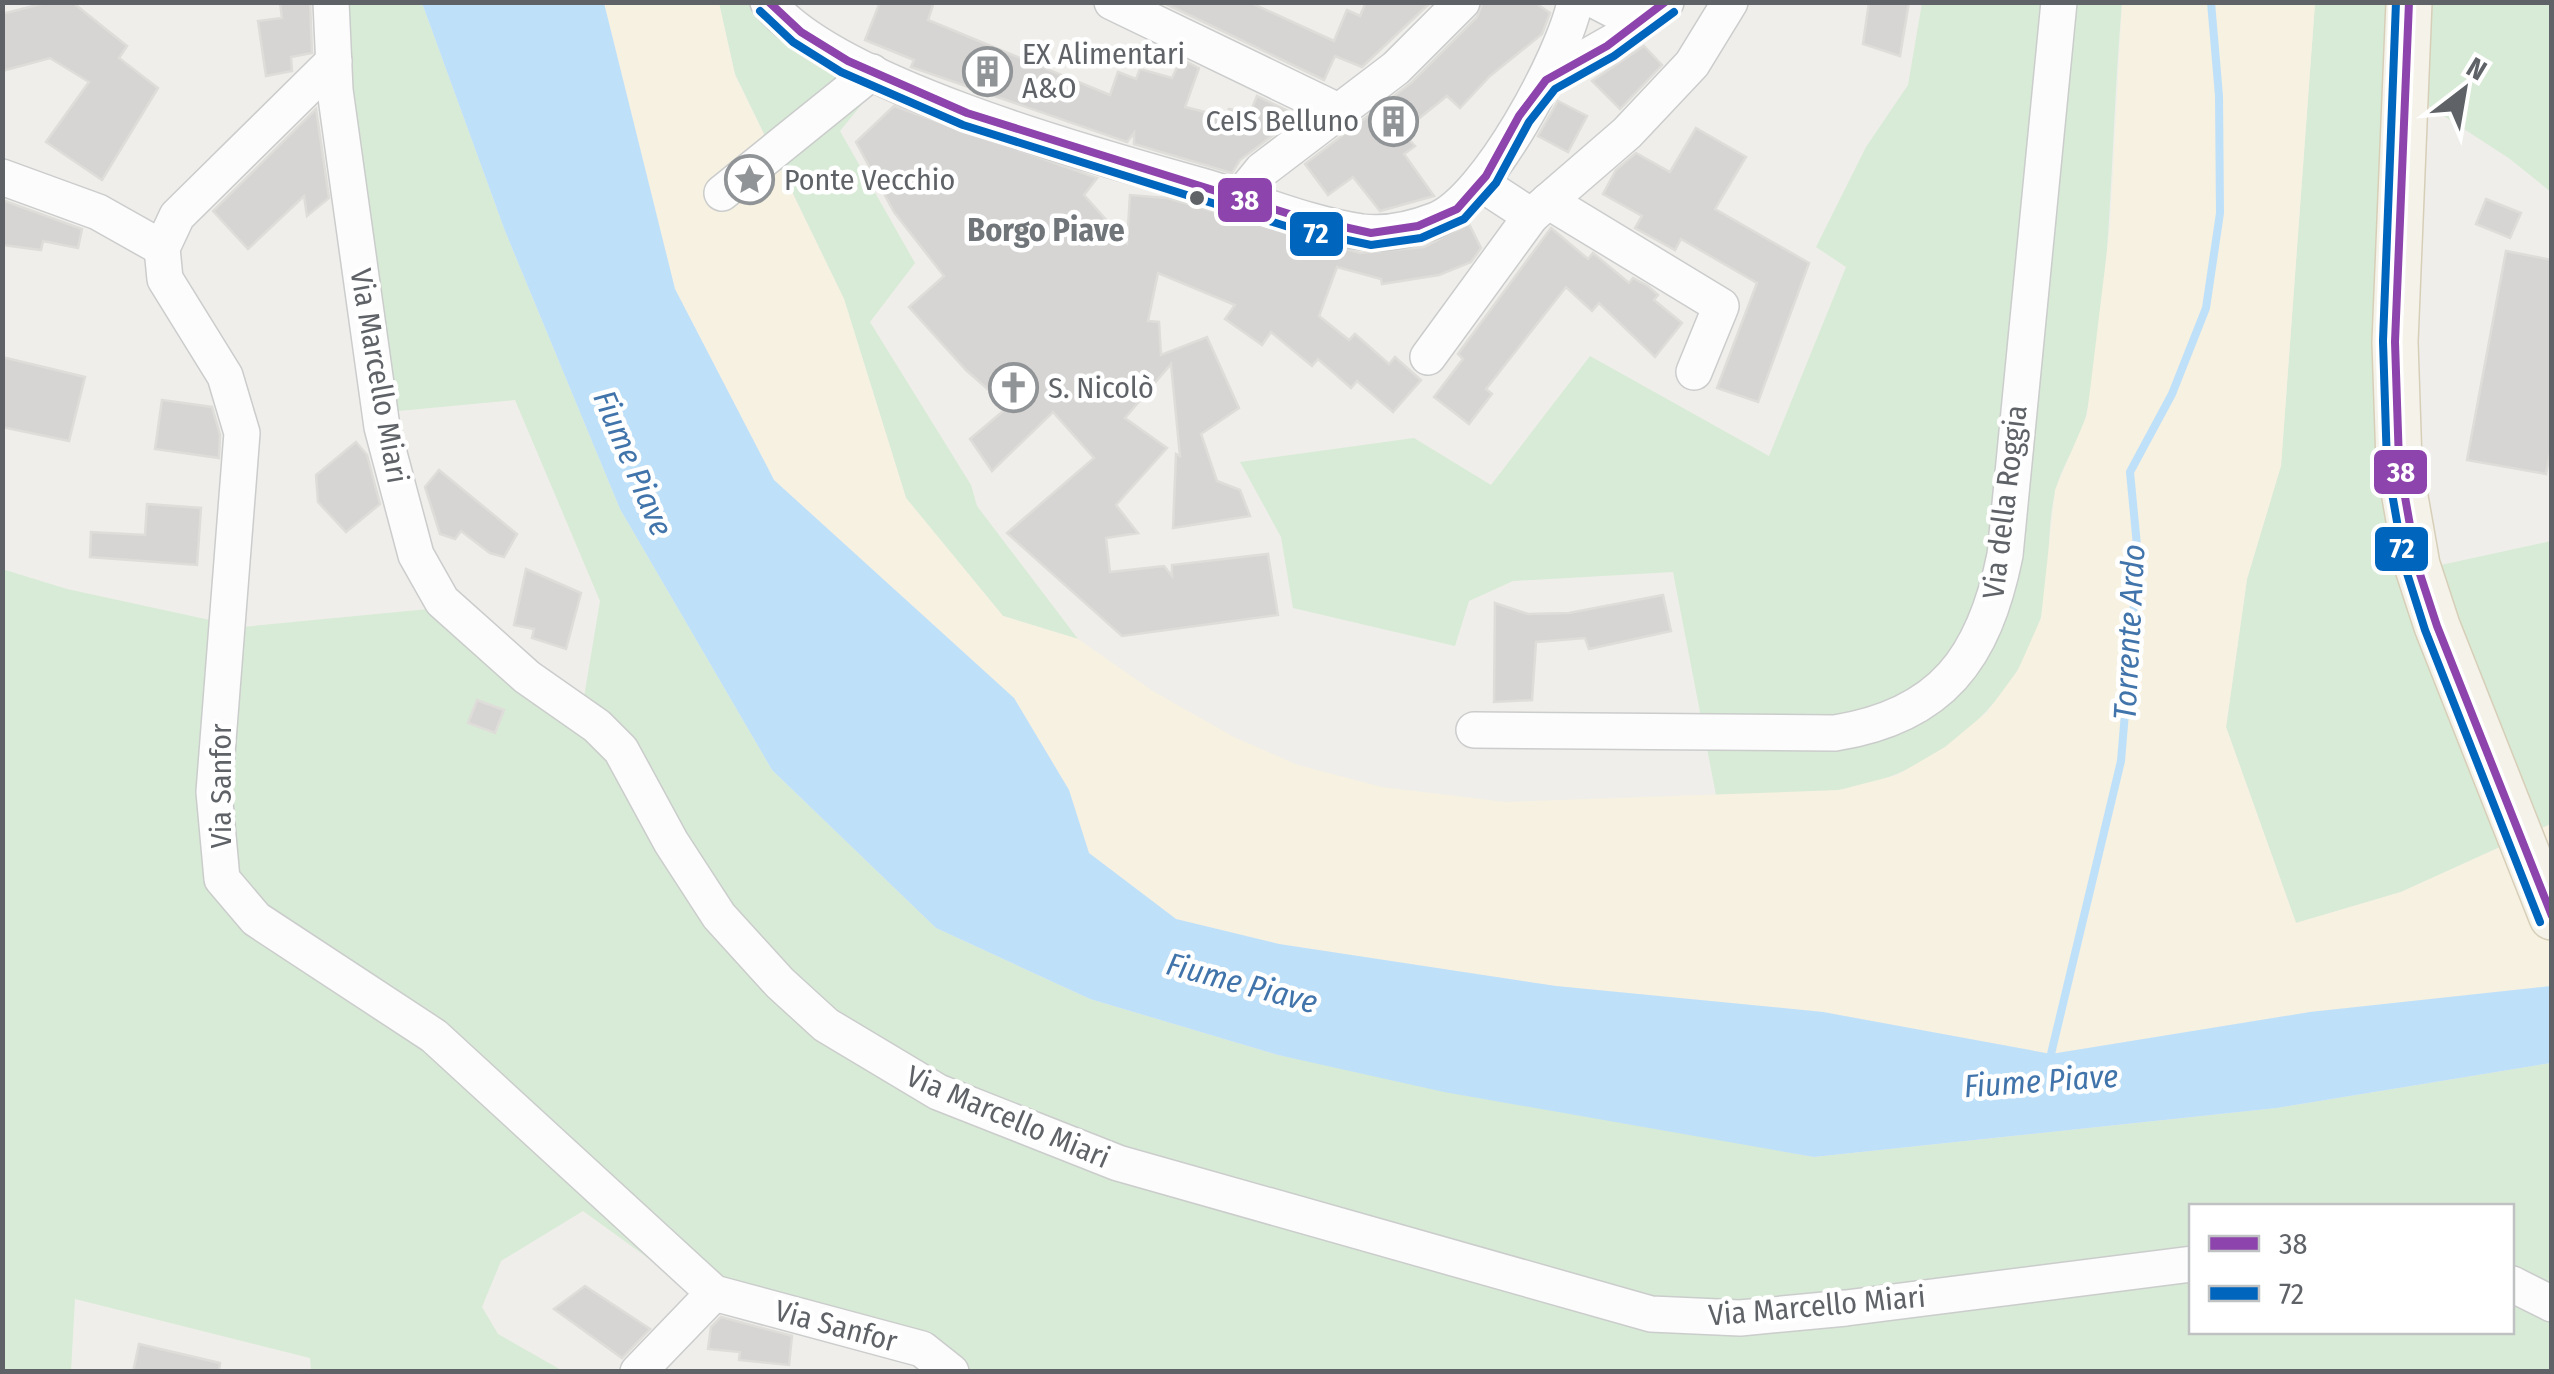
<svg xmlns="http://www.w3.org/2000/svg" width="2554" height="1374" viewBox="0 0 2554 1374" font-family="'Fira Sans Condensed',sans-serif">
<style>
.green{fill:#d8ebd6;fill-rule:evenodd}
.sand{fill:#f6f1e1}
.water{fill:#bfe0f9}
.lines{fill:none;stroke-linecap:round;stroke-linejoin:round}
.stream{stroke:#bfe0f9;stroke-width:8}
.building{fill:#d6d5d3;stroke:#deddd9;stroke-width:2.5}
.minor-casing{stroke:#cbcccc;stroke-width:38}
.major-casing{stroke:#d7ceb8;stroke-width:48}
.minor{stroke:#fdfcfc;stroke-width:35}
.major{stroke:#f4f2e9;stroke-width:45}
.bus-1-casing{stroke:#fff;stroke-width:15}
.bus-2-casing{stroke:#fff;stroke-width:15}
.bus-1{stroke:#8e44ad;stroke-width:8}
.bus-2{stroke:#0065bd;stroke-width:8}
.bus-dot{fill:#5f6368;stroke:#fff;stroke-width:4}
.labels{text-anchor:middle;dominant-baseline:central;stroke-width:9;stroke-linejoin:round;paint-order:stroke}
.poi-label{font-size:30px;fill:#5f6368;stroke:#fff;text-anchor:start}
.street-label{font-size:30px;fill:#5f6368;stroke:#fff}
.neighbourhood-label{font-size:32px;font-weight:bold;fill:#70757a;stroke:#fff}
.water-label{font-size:32px;font-style:italic;fill:#4174aa;stroke:#fff}
.line-badge{stroke:#fff;stroke-width:4}
.badge-label{font-size:28px;text-anchor:middle;font-weight:bold;fill:#fff}
</style>
<rect width="100%" height="100%" fill="#efeeea"/>
<!-- green -->
<g class="green">
<path d="M326,3H422L505,231L620,509L772,770L936,928L1090,999L1278,1055L1814,1157L2277,1108L2551,1063V1371H968L699,1295L583,1211L501,1261L482,1307L498,1334L563,1371H311L310,1358L75,1299L71,1371H3L2,569L67,589L242,627L439,608L580,721L600,601L515,400L388,412ZM2192,1206H2512V1332H2192Z"/>
<path d="M719,3H761L880,82L840,131L915,263L870,322L971,485L977,506L1078,639L1003,616L906,498L844,299L735,74Z"/>
<path d="M1922,3H2122C2110,139 2113,276 2087,411C2082,438 2063,462 2056,489C2045,530 2052,575 2041,617C2016,705 1928,779 1838,790C1798,795 1756,793 1716,795L1673,572L1513,581L1469,601L1455,646L1293,608L1281,537L1240,462L1414,438L1491,485L1590,356L1769,456L1846,267L1816,247L1866,147L1908,85Z"/>
<path d="M2315,3H2551V192L2510,159L2401,88L2404,573L2551,541V824L2401,892L2296,923L2226,727L2247,579L2281,465Z"/>
</g>
<!-- sand -->
<path class="sand" d="M604,3H719L735,75L844,299L906,498L1003,616L1078,639L1153,691L1234,737L1298,765L1382,787L1506,802L1839,790L1897,775L1945,747L1987,712L2018,670L2041,618L2055,490L2087,415L2110,226L2122,3H2315L2281,466L2247,579L2226,727L2296,923L2401,892L2551,824V986L2310,1012L2051,1054L1823,1012L1556,986L1279,944L1176,919L1089,853L1069,790L1014,698L774,480L675,289Z"/>
<!-- water -->
<path class="water" d="M422,3H604L675,289L774,480L1014,698L1069,790L1089,853L1176,919L1279,944L1556,986L1823,1012L2051,1054L2310,1012L2551,986V1063L2277,1108L1814,1157L1444,1092L1278,1055L1090,999L936,928L772,770L620,509L505,231Z"/>
<g class="lines">
<!-- stream -->
<path class="stream" d="M2055,1058L2051,1054L2121,761L2138,556L2130,472L2172,394L2206,308L2220,213L2219,96L2211,2"/>
</g>
<!-- building -->
<g class="building">
<path d="M49,2H72L127,46L119,58L158,88L102,180L46,142L89,82L50,58L2,71V14Z"/>
<path d="M280,2H310L312,53L291,57L292,71L266,76L258,21L282,18Z"/>
<path d="M880,2H934L928,20L1110,95L1118,72L1136,79L1140,69L1172,78L1181,59L1199,68L1185,107L1225,117L1229,109L1250,113L1257,96L1288,111L1285,115L1293,120L1240,160L1232,173L1134,144V133L1127,142L911,67L914,60L865,40Z"/>
<path d="M1162,2H1249L1334,41L1347,10L1360,16L1366,2H1431L1362,67L1335,56L1324,80Z"/>
<path d="M1483,2H1534L1550,13L1542,34L1490,76L1460,108L1447,96L1402,132L1415,146L1404,154L1434,196L1380,211L1353,177L1328,195L1305,164L1411,83L1477,17Z"/>
<path d="M1869,2H1909L1900,56L1863,44Z"/>
<path d="M1644,46L1662,65L1620,109L1592,81Z"/>
<path d="M1558,101L1587,116L1568,152L1538,136Z"/>
<path d="M894,106L1097,178L1084,195L1127,243L1130,195L1167,198L1360,253L1424,247L1469,224L1481,248L1471,262L1439,275L1382,284L1381,279L1337,267L1319,316L1349,340L1355,334L1389,364L1395,357L1421,380L1393,412L1357,381L1351,388L1318,359L1312,366L1271,332L1262,345L1225,319L1235,305L1158,273L1148,321L1159,322L1161,355L1207,337L1239,408L1201,434L1217,481L1240,490L1250,516L1173,528L1176,454L1180,456L1171,364L1125,418L1167,448L1116,505L1138,533L1106,538L1110,572L1164,566L1172,576V565L1268,554L1278,615L1122,636L1007,533L1094,458L1053,412L992,471L970,439L1008,407L966,370L909,307L944,276L894,212L856,142Z"/>
<path d="M316,109L329,198L307,216L304,196L248,249L213,211Z"/>
<path d="M1696,128L1746,157L1715,209L1809,263L1758,402L1717,388L1757,283L1681,239L1675,250L1635,228L1642,216L1603,194L1616,170L1636,153L1670,172Z"/>
<path d="M2486,199L2521,213L2510,238L2476,224Z"/>
<path d="M2,200L82,229L78,248L43,241L41,250L2,245Z"/>
<path d="M1551,228L1588,259L1593,253L1629,283L1633,278L1648,286L1658,295L1654,300L1682,323L1655,357L1599,303L1592,311L1566,287L1486,389L1492,394L1469,424L1434,397L1463,359L1458,354Z"/>
<path d="M2506,251L2552,260V444L2546,474L2467,460Z"/>
<path d="M2,357L85,377L69,441L2,427Z"/>
<path d="M162,400L212,407L220,435L219,458L155,449Z"/>
<path d="M356,442L367,455L380,504L346,532L318,502L316,475Z"/>
<path d="M439,470L517,534L504,557L490,553L461,531L455,539L440,534L425,487Z"/>
<path d="M147,504L201,508L197,565L90,557L91,532L145,535Z"/>
<path d="M526,569L581,593L566,649L532,638L534,629L514,625Z"/>
<path d="M1663,595L1671,631L1589,649L1585,638L1536,642L1532,700L1494,702L1495,603L1528,614L1569,613Z"/>
<path d="M477,700L504,710L495,733L468,723Z"/>
<path d="M585,1286L650,1329L622,1358L554,1309Z"/>
<path d="M721,1317L792,1336L789,1365L739,1360L740,1352L708,1349L711,1327Z"/>
<path d="M139,1344L220,1363L219,1372H133Z"/>
</g>
<g class="lines">
<defs>
<g id="minor">
<path d="M331,2L335,90L382,427L416,555L442,601L527,677L597,726L621,750L671,842L719,916L780,983L826,1025L938,1092L1118,1163L1651,1314L1740,1318L1846,1308L2192,1264"/>
<path d="M768,2C833,84 1092,155 1195,184C1250,199 1306,224 1362,232C1387,235 1413,229 1436,220C1487,200 1564,56 1575,2"/>
<path d="M1112,2L1340,112"/>
<path d="M1598,2L1627,17L1644,19"/>
<path d="M334,61L177,216L162,248L165,279L225,376L242,433L214,792L222,879L256,919L434,1036L714,1293L922,1349L951,1372"/>
<path d="M1546,80L1618,39L1666,2"/>
<path d="M2,177L98,212L162,248"/>
<path d="M722,193L872,72"/>
<path d="M1240,197L1262,170L1396,68L1462,2"/>
<path d="M1548,201L1721,306L1694,372"/>
<path d="M1531,216L1627,133L1692,64L1730,2"/>
<path d="M1428,357L1531,216L1482,184"/>
<path d="M1474,730L1835,733C1942,716 1984,658 2005,555L2059,2"/>
<path d="M2512,1284L2552,1304"/>
<path d="M638,1372L714,1293"/>
</g>
<path id="major" d="M2409,2L2395,342L2399,463L2417,565L2437,626L2552,917"/>
</defs>
<!-- minor casing -->
<use href="#minor" class="minor-casing"/>
<!-- major casing -->
<use href="#major" class="major-casing"/>
<!-- minor -->
<use href="#minor" class="minor"/>
<!-- major -->
<use href="#major" class="major"/>
<defs>
<g id="bus-1">
<path d="M769,2L801,32L848,61L967,113L1299,217L1371,233L1418,226L1457,209L1486,176L1519,116L1546,80L1607,46L1665,2"/>
<path d="M2409,2L2395,342L2399,463L2417,565L2437,626L2552,916"/>
</g>
<g id="bus-2">
<path d="M2396,2L2383,341L2387,465L2405,567L2425,630L2540,922"/>
<path d="M760,11L793,42L841,72L963,125L1295,229L1371,245L1421,238L1464,219L1496,183L1529,122L1555,89L1614,56L1674,12"/>
</g>
</defs>
<!-- bus-1 casing -->
<use href="#bus-1" class="bus-1-casing"/>
<!-- bus-2 casing -->
<use href="#bus-2" class="bus-2-casing"/>
<!-- bus-1 -->
<use href="#bus-1" class="bus-1"/>
<!-- bus-2 -->
<use href="#bus-2" class="bus-2"/>
</g>
<!-- icons -->
<defs>
<symbol id="building-ring" viewBox="-11 -11 22 22"><circle r="9.5" fill="#fff" stroke="#919496" stroke-width="1.5"/><path d="M-4-6H4V6H1V3H-1V6H-4ZM-2.5-4.3h1.7v1.8h-1.7ZM.8-4.3h1.7v1.8H.8ZM-2.5-1h1.7V.8h-1.7ZM.8-1h1.7V.8H.8Z" fill="#919496"/></symbol>
<symbol id="sight-ring" viewBox="-11 -11 22 22"><circle r="9.5" fill="#fff" stroke="#919496" stroke-width="1.5"/><path d="M0-6L1.8-2.2L6-1.7L2.9 1.2L3.7 5.4L0 3.3L-3.7 5.4L-2.9 1.2L-6-1.7L-1.8-2.2Z" fill="#919496"/></symbol>
<symbol id="church-ring" viewBox="-11 -11 22 22"><circle r="9.5" fill="#fff" stroke="#919496" stroke-width="1.5"/><path d="M-1.2-6h2.4v3.5h3.3v2.4h-3.3V6h-2.4V-.1h-3.3v-2.4h3.3Z" fill="#919496"/></symbol>
</defs>
<g fill-rule="evenodd">
<use href="#building-ring" x="960" y="44" width="55" height="55"/>
<use href="#building-ring" x="1366" y="94" width="55" height="55"/>
<use href="#sight-ring" x="722" y="152" width="55" height="55"/>
<use href="#church-ring" x="986" y="360" width="55" height="55"/>
</g>
<!-- markers -->
<circle class="bus-dot" cx="1197" cy="198" r="9"/>
<g class="labels">
<!-- poi labels -->
<g class="poi-label">
<text x="1022" y="54">EX Alimentari<tspan x="1022" dy="34">A&amp;O</tspan></text>
<text x="1359" y="121" text-anchor="end">CeIS Belluno</text>
<text x="784" y="180">Ponte Vecchio</text>
<text x="1048" y="388">S. Nicolò</text>
</g>
<!-- street labels -->
<g class="street-label">
<text transform="translate(379 376) rotate(80)">Via Marcello Miari</text>
<text transform="translate(2005 502) rotate(-83)">Via della Roggia</text>
<text transform="translate(221 786) rotate(-90)">Via Sanfor</text>
<text transform="translate(1008 1117) rotate(23)">Via Marcello Miari</text>
<text transform="translate(1817 1306) rotate(-5)">Via Marcello Miari</text>
<text transform="translate(836 1326) rotate(15)">Via Sanfor</text>
</g>
<!-- neighbourhood labels -->
<g class="neighbourhood-label">
<text x="1046" y="230">Borgo Piave</text>
</g>
<!-- water labels -->
<g class="water-label">
<text transform="translate(633 463) rotate(67)">Fiume Piave</text>
<text transform="translate(2129 632) rotate(-87)">Torrente Ardo</text>
<text transform="translate(1242 983) rotate(15)">Fiume Piave</text>
<text transform="translate(2041 1081) rotate(-4)">Fiume Piave</text>
</g>
</g>
<g class="line-badge">
<rect x="1216" y="176" width="58" height="48" rx="10" fill="#8e44ad"/>
<rect x="1288" y="210" width="57" height="48" rx="10" fill="#0065bd"/>
<rect x="2372" y="448" width="57" height="48" rx="10" fill="#8e44ad"/>
<rect x="2373" y="525" width="57" height="48" rx="10" fill="#0065bd"/>
</g>
<g class="badge-label">
<text x="1245" y="210">38</text>
<text x="1316" y="243">72</text>
<text x="2401" y="482">38</text>
<text x="2402" y="558">72</text>
</g>
<!-- border -->
<rect width="2554" height="1374" fill="none" stroke="#5f6368" stroke-width="10"/>
<!-- legend -->
<rect x="2189" y="1204" width="325" height="130" fill="#ffffff" stroke="#bfc1c3" stroke-width="2.5"/>
<rect x="2209" y="1236" width="50" height="15" fill="#8e44ad" stroke="#bfc1c3" stroke-width="2.5"/>
<text x="2279" y="1254" font-size="30" fill="#5f6368">38</text>
<rect x="2209" y="1286" width="50" height="15" fill="#0065bd" stroke="#bfc1c3" stroke-width="2.5"/>
<text x="2279" y="1304" font-size="30" fill="#5f6368">72</text>
<!-- north arrow -->
<g transform="translate(2464 90) rotate(31)" stroke="#ffffff" stroke-width="8" paint-order="stroke">
<path d="M0-8L18 38L0 25L-18 38Z" fill="#5f6368"/>
<text y="-15" font-size="28" font-weight="bold" text-anchor="middle" fill="#5f6368">N</text>
</g>
</svg>
